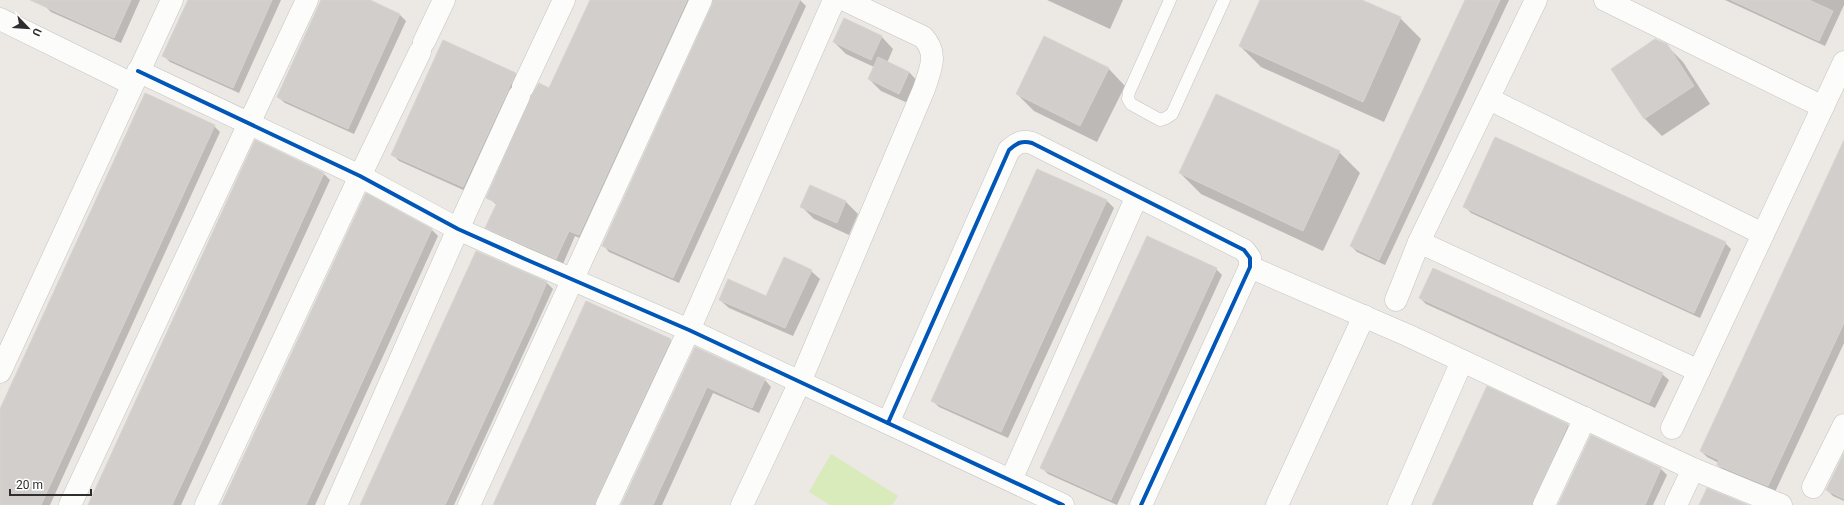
<svg xmlns="http://www.w3.org/2000/svg" width="1844" height="505" viewBox="0 0 1844 505" font-family="Roboto,sans-serif">
<style>
.pitch{fill:#d9eabb}
.shadow{fill:#0003}
.building{fill:#d1cecb;stroke:#d7d4d0}
.lines{fill:none;stroke-linecap:round;stroke-linejoin:round}
.lane-casing{stroke:#c5c4c5;stroke-width:13}
.street-casing{stroke:#c5c4c5;stroke-width:23}
.lane{stroke:#fcfcfb;stroke-width:12}
.street{stroke:#fcfcfb;stroke-width:22}
.cycleway-casing{stroke:#fff;stroke-width:6}
.cycleway{stroke:#0057b8;stroke-width:4}
</style>
<rect width="100%" height="100%" fill="#ece8e4"/>
<!-- pitch -->
<path class="pitch" d="M831,454L898,496L892,505H830L809,492Z"/>
<!-- shadow -->
<g class="shadow">
<path d="M48,0H140L121,43L51,12L45,6Z"/>
<path d="M189,0H281L239,93L170,62L164,56Z"/>
<path d="M323,0H367L400,15L406,21L354,134L285,103L278,97Z"/>
<path d="M591,0H697L586,241L575,236L563,264L493,234L487,227L497,205L487,197L550,90Z"/>
<path d="M714,0H800L806,6L679,283L609,252L603,245L713,6Z"/>
<path d="M1047,0H1123L1110,29Z"/>
<path d="M1261,0H1360L1400,18L1421,39L1384,122L1261,67L1240,46Z"/>
<path d="M1466,0H1509L1385,265L1357,252L1351,246Z"/>
<path d="M1725,0H1844V5L1825,46Z"/>
<path d="M881,36L893,49L887,63L909,72L921,85L912,105L881,91L869,79L874,67L846,54L834,42Z"/>
<path d="M1666,45L1683,62L1710,104L1662,136L1645,119L1612,69Z"/>
<path d="M1108,68L1125,86L1097,142L1034,111L1017,94Z"/>
<path d="M515,74L522,80L470,193L399,161L392,154Z"/>
<path d="M214,126L220,132L50,505H0V412Z"/>
<path d="M1844,142V343L1775,492L1724,471L1718,465L1719,463L1707,457L1701,451Z"/>
<path d="M1339,152L1360,173L1323,251L1201,194L1180,173Z"/>
<path d="M1037,170L1107,201L1114,208L1008,438L939,407L932,400Z"/>
<path d="M324,174L330,180L181,505H89Z"/>
<path d="M810,186L846,202L858,214L849,235L814,219L801,206Z"/>
<path d="M366,195L432,230L438,236L315,505H223Z"/>
<path d="M1465,207L1725,243L1731,249L1700,318L1471,213Z"/>
<path d="M477,252L547,283L553,289L454,505H362Z"/>
<path d="M1216,269L1222,275L1117,505L1048,474L1042,468Z"/>
<path d="M811,271L820,279L793,336L729,308L720,300L767,297Z"/>
<path d="M1420,298L1662,374L1669,380L1655,408L1426,304Z"/>
<path d="M670,340L677,347L603,505H494Z"/>
<path d="M696,348L765,380L771,387L759,413L713,393L662,505H622Z"/>
<path d="M1487,387L1568,425L1574,432L1539,505H1433Z"/>
<path d="M1591,436L1661,469L1667,475L1653,505H1559Z"/>
<path d="M1844,464V501L1833,496L1827,490Z"/>
</g>
<!-- building -->
<g class="building">
<path d="M30,0H131L114,38Z"/>
<path d="M188,0H272L233,88L162,56Z"/>
<path d="M321,0H370L400,14L348,129L277,97Z"/>
<path d="M590,0H687L579,235L569,231L556,259L485,228L497,203L486,198L531,96L539,83L549,88Z"/>
<path d="M713,0H800L673,278L602,246L712,5Z"/>
<path d="M1260,0H1362L1401,17L1363,102L1239,46Z"/>
<path d="M1465,0H1500L1379,260L1350,246Z"/>
<path d="M1731,0H1809L1833,11L1819,41Z"/>
<path d="M844,18L882,36L871,60L833,42Z"/>
<path d="M1044,36L1109,68L1080,126L1016,94Z"/>
<path d="M1655,39L1667,44L1694,86L1644,119L1611,69Z"/>
<path d="M443,40L516,73L463,187L391,155Z"/>
<path d="M878,57L909,72L899,94L868,79Z"/>
<path d="M145,93L215,125L41,505H0V409Z"/>
<path d="M1216,94L1340,151L1303,231L1179,173Z"/>
<path d="M1495,137L1726,242L1694,313L1463,207Z"/>
<path d="M255,140L324,173L220,402L172,505H88Z"/>
<path d="M1844,140V323L1768,486L1717,465L1719,460L1700,451Z"/>
<path d="M1037,169L1107,200L1001,432L931,401Z"/>
<path d="M810,185L846,201L837,223L800,207Z"/>
<path d="M366,193L432,229L306,505H221Z"/>
<path d="M1147,236L1217,268L1111,500L1040,468Z"/>
<path d="M476,251L547,282L529,324L445,505H360Z"/>
<path d="M784,257L812,270L785,328L719,300L728,279L766,296Z"/>
<path d="M1433,268L1663,373L1649,403L1419,298Z"/>
<path d="M586,301L671,339L596,500L595,505H493Z"/>
<path d="M695,347L765,379L752,408L707,387L653,505H621Z"/>
<path d="M1487,386L1568,424L1532,505H1432Z"/>
<path d="M1591,435L1661,468L1645,505H1558Z"/>
<path d="M1844,453V499L1826,490Z"/>
<path d="M1707,488L1748,505H1699Z"/>
</g>
<g class="lines">
<defs>
<path id="lane" d="M1170,0L1129,92L1128,99L1131,104L1160,120L1166,118L1172,114L1224,0"/>
<g id="street">
<path d="M1605,0L1823,107"/>
<path d="M0,19L132,84"/>
<path d="M424,42L444,0"/>
<path d="M138,71L360,176L458,229L525,259L689,330L1063,505"/>
<path d="M523,87L564,0"/>
<path d="M1489,99L1763,234"/>
<path d="M1419,242L1699,371"/>
<path d="M1250,267L1407,335L1693,469L1781,505"/>
<path d="M1396,300L1419,242L1536,0"/>
<path d="M0,372L172,0"/>
<path d="M888,423L1009,150C1017,143 1022,140 1032,143L1244,250L1250,258V267L1141,505"/>
<path d="M1672,428L1844,62"/>
<path d="M1011,480L1137,196"/>
<path d="M1813,487L1844,425"/>
<path d="M70,505L307,0"/>
<path d="M206,505L360,176L420,52"/>
<path d="M336,505L458,229L519,96"/>
<path d="M469,505L701,0"/>
<path d="M607,505L689,330L834,0"/>
<path d="M742,505L800,382L924,89C930,70 939,54 923,37L845,0"/>
<path d="M1277,505L1364,316"/>
<path d="M1399,505L1462,361"/>
<path d="M1544,505L1585,418"/>
<path d="M1676,505L1693,469"/>
</g>
</defs>
<!-- lane casing -->
<use href="#lane" class="lane-casing"/>
<!-- street casing -->
<use href="#street" class="street-casing"/>
<!-- lane -->
<use href="#lane" class="lane"/>
<!-- street -->
<use href="#street" class="street"/>
<defs>
<g id="cycleway">
<path d="M138,71L360,176L458,229L525,259L689,330L1063,505"/>
<path d="M888,423L1009,150C1017,143 1022,140 1032,143L1244,250L1250,258V267L1141,505"/>
</g>
</defs>
<!-- cycleway casing -->
<use href="#cycleway" class="cycleway-casing"/>
<!-- cycleway -->
<use href="#cycleway" class="cycleway"/>
</g>
<!-- north arrow -->
<g transform="translate(28 28) rotate(115)" stroke="#ffffff" stroke-width="3" paint-order="stroke">
<path d="M0-3L7 15L0 10L-7 15Z" fill="#2e2e2e"/>
<text y="-6" font-size="11" font-weight="bold" text-anchor="middle" fill="#2e2e2e">U</text>
</g>
<!-- scale -->
<path d="M10 489v6h81v-6" fill="none" stroke="#2e2e2e" stroke-width="2"/>
<text x="16" y="489" font-size="12" fill="#2e2e2e" stroke="#ffffff" stroke-width="3" paint-order="stroke">20 m</text>
</svg>
